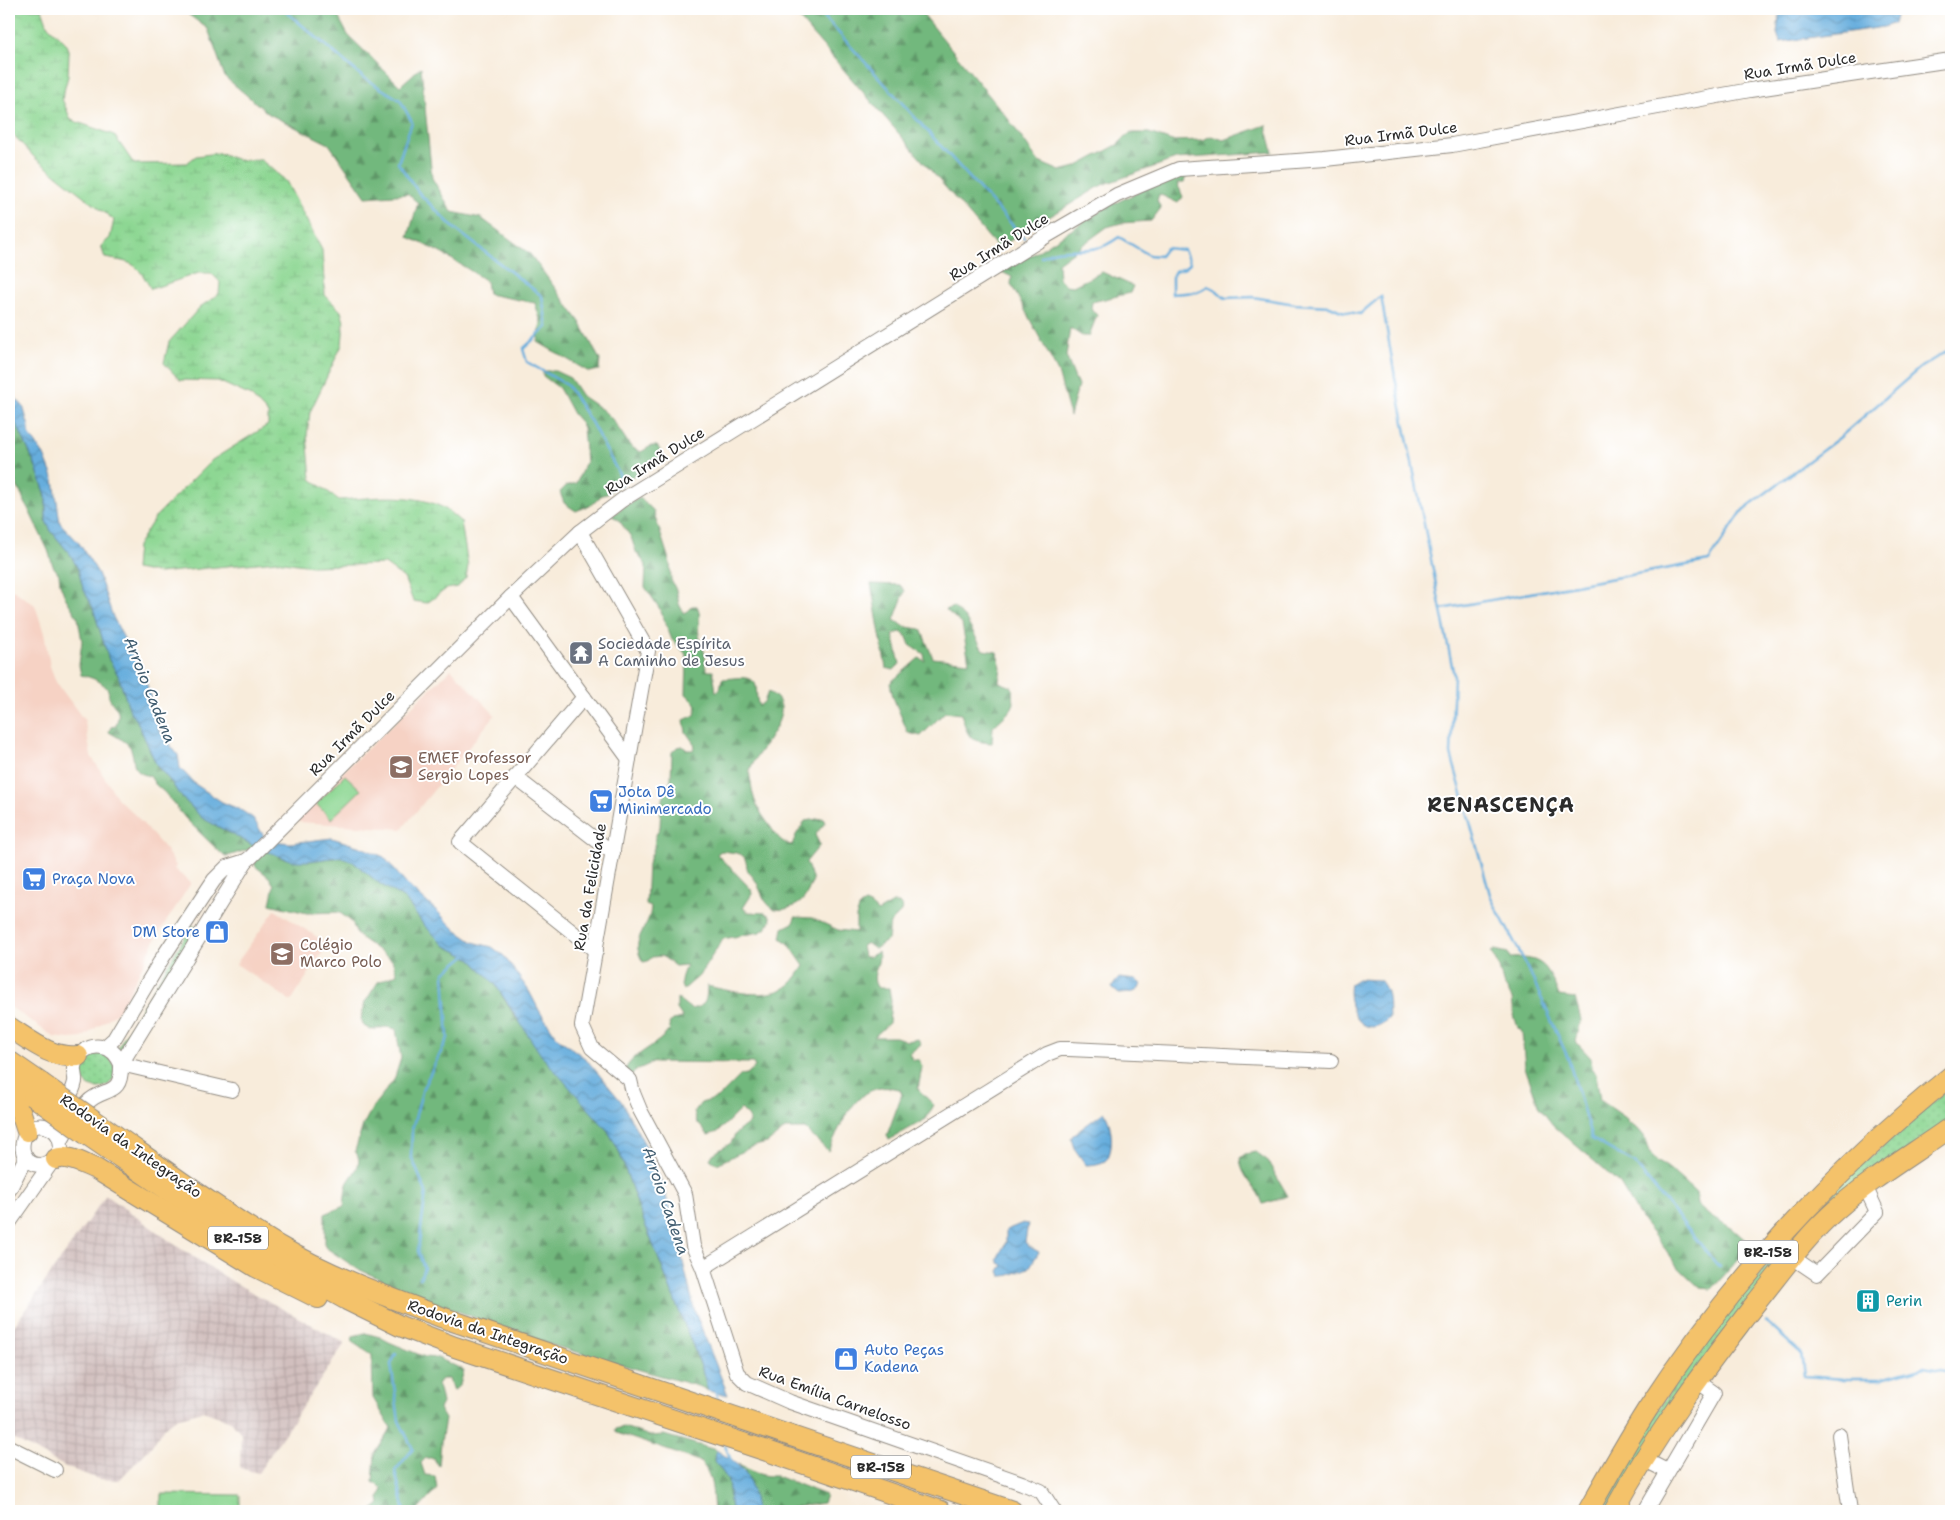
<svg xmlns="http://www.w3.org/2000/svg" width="1960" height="1520" viewBox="0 0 1960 1520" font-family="'Shantell Sans',sans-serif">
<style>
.built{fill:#f6d2c4}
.industrial{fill:url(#industrial-grid)}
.grass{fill:url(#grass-dots);stroke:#5c815f}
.forest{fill:url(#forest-firs);stroke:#4e7254}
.wetland{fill:url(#wetland-marsh);stroke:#5c815f}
.garden{fill:#8dd793;stroke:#5c815f}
.water{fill:url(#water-waves);stroke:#486c84}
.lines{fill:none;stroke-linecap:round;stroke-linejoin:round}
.stream{stroke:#66addd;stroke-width:2.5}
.minor-casing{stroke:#928c83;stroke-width:16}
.highway-casing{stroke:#928c83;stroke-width:22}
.minor{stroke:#fff;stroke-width:14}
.highway{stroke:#f4c26a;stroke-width:20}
.highway-bridge-casing{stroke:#928c83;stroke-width:22;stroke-linecap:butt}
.highway-bridge{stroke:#f4c26a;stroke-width:20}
.labels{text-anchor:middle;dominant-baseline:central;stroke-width:4;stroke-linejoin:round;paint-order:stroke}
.shield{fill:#fff;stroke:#6b6b6b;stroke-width:1}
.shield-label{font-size:14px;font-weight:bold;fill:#2b2b2b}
.street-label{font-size:15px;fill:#2b2b2b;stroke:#fff}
.worship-label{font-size:15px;fill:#5b616d;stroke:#fff;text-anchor:start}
.education-label{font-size:15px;fill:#785e54;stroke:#fff;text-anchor:start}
.shop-label{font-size:15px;fill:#366cbe;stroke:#fff;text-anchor:start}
.culture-label{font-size:15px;fill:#0d838f;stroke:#fff;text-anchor:start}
.water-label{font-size:16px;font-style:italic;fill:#435f72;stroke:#fff}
.district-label{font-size:20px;font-weight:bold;letter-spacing:1px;fill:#2b2b2b;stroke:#fff}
</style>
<defs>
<pattern id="industrial-grid" width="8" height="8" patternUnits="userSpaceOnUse" patternTransform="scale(1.25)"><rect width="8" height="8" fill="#d1bfbe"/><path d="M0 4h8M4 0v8" fill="none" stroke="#b4a4a3"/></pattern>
<pattern id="grass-dots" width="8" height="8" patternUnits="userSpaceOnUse" patternTransform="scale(1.25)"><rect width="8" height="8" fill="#8dd793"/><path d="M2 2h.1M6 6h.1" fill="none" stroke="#7ab97f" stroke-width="1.8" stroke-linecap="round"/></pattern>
<pattern id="forest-firs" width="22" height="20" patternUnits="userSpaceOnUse" patternTransform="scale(1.25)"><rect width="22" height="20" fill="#72b87d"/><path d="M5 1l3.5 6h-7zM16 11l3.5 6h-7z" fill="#5e9667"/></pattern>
<pattern id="wetland-marsh" width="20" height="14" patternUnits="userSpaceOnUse" patternTransform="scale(1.25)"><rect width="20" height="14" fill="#8dd793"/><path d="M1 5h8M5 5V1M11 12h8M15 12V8" fill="none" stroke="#7ab97f"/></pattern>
<pattern id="water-waves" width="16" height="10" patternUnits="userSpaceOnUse" patternTransform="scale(1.25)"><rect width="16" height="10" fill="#66addd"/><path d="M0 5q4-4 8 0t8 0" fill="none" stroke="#548db3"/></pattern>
</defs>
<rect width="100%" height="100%" fill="#fff"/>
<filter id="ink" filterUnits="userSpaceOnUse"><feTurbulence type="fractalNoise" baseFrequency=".02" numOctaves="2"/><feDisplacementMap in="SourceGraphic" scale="10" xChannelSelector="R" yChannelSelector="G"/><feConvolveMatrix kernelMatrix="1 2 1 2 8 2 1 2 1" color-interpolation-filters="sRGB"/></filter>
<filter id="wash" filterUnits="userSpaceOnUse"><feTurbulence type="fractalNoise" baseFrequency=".0096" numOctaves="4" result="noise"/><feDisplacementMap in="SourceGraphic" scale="20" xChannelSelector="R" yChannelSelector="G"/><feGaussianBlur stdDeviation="1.12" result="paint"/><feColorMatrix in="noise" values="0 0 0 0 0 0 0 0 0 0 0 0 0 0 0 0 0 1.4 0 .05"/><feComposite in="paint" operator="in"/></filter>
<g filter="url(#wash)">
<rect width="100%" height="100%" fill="#f8ecdb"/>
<!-- built -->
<g class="built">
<path d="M9,587L35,605L44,633L50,666L56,682L81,716L84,717L91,756L118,799L137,817L166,850L176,866L174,869L191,883L157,936L121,1009L82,1038L70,1039L54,1037L9,1006Z"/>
<path d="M451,669L495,715L402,829L299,822L295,818Z"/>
<path d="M275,910L328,944L291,1001L236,964Z"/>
</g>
<!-- industrial -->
<path class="industrial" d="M106,1195L181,1249L235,1283L345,1343L258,1473L240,1468L241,1433L231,1421L203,1411L176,1418L165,1427L150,1448L119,1480L99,1479L68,1468L9,1437V1333Z"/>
<!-- grass -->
<g class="grass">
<path d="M192,925L197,928L123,1050L118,1047Z"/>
<circle cx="98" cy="1071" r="17"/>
<path d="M1951,1086V1121L1848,1194L1609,1511H1597L1637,1440L1719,1322L1830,1193Z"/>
</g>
<!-- forest -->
<g class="forest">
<path d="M181,9H334L348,35L400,86L421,67L432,178L452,212L481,218L530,254L580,322L600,360L599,370L589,372L538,342L541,322L535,303L488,294L486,281C461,264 436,249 408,237L418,203L408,194L366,197L329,144L269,114L225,77L208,29Z"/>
<path d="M791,9H919L1009,120L1039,162L1060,171L1076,167L1117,145L1130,133H1149L1172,141L1203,140L1211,136L1224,140L1266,125L1273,152L1176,159L1102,185L998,248Z"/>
<path d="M1186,175L1184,183H1177L1183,197L1178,203L1159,194L1157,201L1161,208L1151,221L1121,223L1107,227L1058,263L1059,278L1065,285L1073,286L1102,272L1133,286L1130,293L1092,302L1091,309L1097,315L1089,336H1082L1070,328L1066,356L1078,386L1070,416L1058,372L1011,284L1012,277L998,270L1032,255L1109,206L1162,181Z"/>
<path d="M543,371H555L570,378L582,396L604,411L612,419L631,447L641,452L651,446H657L660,450L659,461L643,469L607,494L602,495L593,504L576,511L564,503L560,492L566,486L576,483L586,462L583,428L581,423L573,414L559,388L543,376Z"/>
<path d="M9,408L11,418L18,427L34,462L46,495V521L51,531L70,554L78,569L83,588L93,608L109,660L118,675L130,711L137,721L157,766L172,783L178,793L202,818L256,847L225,857L186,819L165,793L155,784L150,776C130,772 136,763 131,749C129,742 115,736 109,732L111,727L116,726C122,704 115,712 109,697C108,695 109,692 108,690C103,681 90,677 81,675L79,665L82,641L78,618L65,597L60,584L59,574L53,566L48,550L9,469Z"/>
<path d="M640,498L653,510L670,563L671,580L676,590L679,604L684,614L692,606H697C702,615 697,625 699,635C701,648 707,650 705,666L708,671H713L716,692L720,689L722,679C732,679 753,673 756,686C757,693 756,699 759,706L764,702L768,692C804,708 755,751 750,770C749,773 750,778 751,782C753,801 758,810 770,826C776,835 782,844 792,845L796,835L805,821L823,818L825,823L815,835L820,845L806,862L813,880C805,897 805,904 785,909C767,913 763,896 757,883C755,879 751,875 748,871C746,866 747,860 743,856C739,852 727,852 721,851L717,854L751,889L752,894L743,908L748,912L765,913L770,916L771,921L765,929L760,932L723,939L699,976L683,990C678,982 683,974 686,965L675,966L662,956L652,957L648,961L643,962C628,938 650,929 651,907L646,905L648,864L654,848L655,837L660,827L661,804L671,779L672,752L677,747L683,746L687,750H693L695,745L686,732L684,720L695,715L697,705L686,694L687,658L685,653L672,640L660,609L645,587L646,565L636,552L631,537L618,519L612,516L624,506Z"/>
<path d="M871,584L900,585L905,591L894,620L906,627L921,629L933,658L969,662L962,624L946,610L953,607L965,618L983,650L997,652L1001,667L999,682L1012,687L1014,703L1011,710L993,727L992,743C966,741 969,736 961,714L945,712L921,736L908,733L893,697L890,683L919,658L925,661L924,654L910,645L907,637L901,632L893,634L900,664L894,670L886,668Z"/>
<path d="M264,851L309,861L339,857L352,861L380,884L405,899L423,924L444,945L471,959L495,984L514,1015L608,1131L619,1151L639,1209L702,1369L708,1391L701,1387L541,1342L422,1298L356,1268L325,1247V1214L344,1206C345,1199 345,1188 348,1182C355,1171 364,1163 355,1151L363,1125L374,1105L394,1080L401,1058L396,1029L386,1027L371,1030L364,1026L361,1020L364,1004L378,982L397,974L392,960L357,935L352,922L339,912L307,913L270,904L274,885L269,877L255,866V860Z"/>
<path d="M865,903L870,905L878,912L893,903H899L902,907L901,912L890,923L888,940L875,949L867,943L862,946L864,957H869L878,952C882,964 868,976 878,988H889L891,1001L889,1023L874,1037H896L907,1041L918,1039L921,1044L909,1054L913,1060H919L922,1067L918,1089L934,1105L926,1119L889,1140L887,1135L902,1094L899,1089C856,1079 844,1121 828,1151L805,1129H785L767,1143L751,1147L717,1164L710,1159L713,1154L731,1143L736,1133L749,1123V1117L741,1109L718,1132L708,1135L697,1122L694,1112L701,1103L718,1098L741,1075L747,1074L755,1067L753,1063L654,1062L634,1071L632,1076L625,1069C636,1051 658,1046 670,1029L669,1024L672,1020L683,1018L677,1009V998L691,1009C707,1005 706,1002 707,986C730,991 770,1001 789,985C795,980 800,972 804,966L789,944L781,938L783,928L793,923L795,917L812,918L838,930L856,932V917L860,906Z"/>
<path d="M1495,950L1508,953L1510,958C1545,956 1548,968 1559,996L1575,998L1581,1020L1576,1042L1591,1058L1592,1069L1596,1074L1600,1100L1626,1118L1628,1123L1638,1129L1644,1136L1651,1154L1658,1162L1667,1167L1696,1193L1697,1205L1706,1213L1733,1229L1751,1245L1712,1289L1700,1288L1675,1264L1666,1250L1643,1222L1620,1184L1553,1125L1539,1107L1525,1067L1522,1032L1518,1028L1514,1015L1512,998L1503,983L1499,967L1491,952Z"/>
<path d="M1256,1152L1267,1160L1288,1196L1263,1204C1258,1187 1240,1177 1240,1158L1245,1154Z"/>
<path d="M365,1333L380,1337L389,1342L425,1357L438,1358L464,1370L460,1385L453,1391L449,1379H442L438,1384L442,1403L439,1409L445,1419L441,1442L439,1466L433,1458H426L421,1463L425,1475L435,1476L437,1489L417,1511H371L380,1504L379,1498L383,1489L373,1482L375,1454L391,1428L373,1398L372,1355L352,1342L353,1336Z"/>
<path d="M624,1427L650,1436L664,1435L716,1450L715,1461L728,1480L731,1511H714C712,1493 714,1474 699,1461L617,1433L615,1429Z"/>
<path d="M738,1464C750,1471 762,1477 776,1476L826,1495L823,1503L790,1508V1511H756L745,1471Z"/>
</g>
<!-- wetland -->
<path class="wetland" d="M9,9H42L48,26L65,42L69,53L68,76L62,99L71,120L114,135L134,164L187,163L196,156L218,153L239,160H261L286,181L322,250L325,295L341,311L344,322L342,345L310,412L307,435L311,479L339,500C373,498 410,492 442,507C449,511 455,517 461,522L468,566L466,577L458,587L446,589L427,603L413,601L404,578L385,564L312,566L276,561L159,573L135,569L137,546L156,516L212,460L268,425V414L251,396L218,381L180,380L164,363L169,342L200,307L219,294L220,282L211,273H199L151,289C136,262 135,263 105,258L101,246L110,238L114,220L35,158L9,130Z"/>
<!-- garden -->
<g class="garden">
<path d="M345,775L361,790L331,819L316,804Z"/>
<path d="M161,1494L240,1495V1511H161Z"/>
</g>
<!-- water -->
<g class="water">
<path d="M1780,9H1898L1894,23L1884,27L1780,42L1777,33Z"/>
<path d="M9,391L23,406L29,427V434L44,455L54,480L60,523L79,543L98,573L113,617L134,658L141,667L158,718V729L178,755L180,768L195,784L222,802L239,809L253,818L265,838L273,841L290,843L332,838L361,847L384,857L407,885L437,911L457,931L473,942L492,947L504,956L529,991L540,1012L558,1038L586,1059L621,1101L644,1143L661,1180L673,1220L695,1312L728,1395L708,1391L702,1369L639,1209L619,1151L608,1131L541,1055L495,984L471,959L444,945L423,924L405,899L380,884L352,861L339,857L309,861H292L256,847L202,818L178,793L172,783L157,766L137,721L130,711L118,675L109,660L93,608L83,588L78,569L70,554L51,531L46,521V495L34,462L18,427L11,418L9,408Z"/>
<path d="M1119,978L1136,980L1141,984C1138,994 1128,993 1119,994L1112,988L1114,984Z"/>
<path d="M1358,979L1380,980C1391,993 1388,1003 1389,1018C1363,1044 1345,1007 1350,984Z"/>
<path d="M1104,1112C1112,1121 1115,1153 1105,1161C1100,1164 1092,1165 1086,1165L1074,1148L1071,1139L1073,1135Z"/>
<path d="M1023,1223L1028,1224L1025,1242L1028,1246L1039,1252L1029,1268C1020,1270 1010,1277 1001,1276L999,1271L1003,1265L999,1263L997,1259L1006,1242V1230Z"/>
<path d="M716,1450C747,1470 751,1474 756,1511H731L728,1480L715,1461Z"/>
</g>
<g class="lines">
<!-- stream -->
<g class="stream">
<path d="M283,9L364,78L400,100L412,122L398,163L419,193L454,228L542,296L547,327L523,349L527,362L567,385L591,422L619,474L622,486"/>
<path d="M817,9L1024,238"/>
<path d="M1951,233L1949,236L1947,276L1951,297"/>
<path d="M1041,257C1058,246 1078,252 1097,248C1105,247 1112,242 1119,237L1149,255L1160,256L1166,248L1184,250L1190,263L1185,268L1175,271L1172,277V294L1198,292L1208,286L1216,290L1225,298L1253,297L1295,304L1330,306L1341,311L1360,314L1381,296L1395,377L1454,676L1451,754L1491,898L1528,968L1568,1058L1592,1139L1634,1163L1719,1267"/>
<path d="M1441,609L1709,561L1743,510L1839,438L1921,367L1947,351L1951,347"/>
<path d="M420,1278L424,1268L418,1251L426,1192L411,1156L412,1130L423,1088L448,1038L444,973L466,955"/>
<path d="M1765,1321L1801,1353L1804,1376L1843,1379H1882L1924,1367L1951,1372"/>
<path d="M396,1354L391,1364L399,1421L413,1449L395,1471L405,1511"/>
<path d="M716,1391L718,1403"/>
<path d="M725,1445L731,1461"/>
</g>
</g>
</g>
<g filter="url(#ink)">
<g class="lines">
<defs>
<g id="minor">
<path d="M580,532L648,651L582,1026L592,1048L630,1080L633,1093L640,1110L685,1194L693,1246L703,1268L737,1373L747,1383L790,1402L1022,1483L1041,1491L1054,1511"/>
<path d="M511,597L629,759"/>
<path d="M584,697L460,842L596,951"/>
<path d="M515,777L613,853"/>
<path d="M105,1047L114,1039L163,957L214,880L227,867L246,861L251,857L511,597L580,532L622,500L1043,238L1117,195L1179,169L1325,159L1452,145L1750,90L1951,60"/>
<path d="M121,1064L232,1090"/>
<path d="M63,1107C68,1099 73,1092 75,1082C76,1077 73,1072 74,1067C76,1054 89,1044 102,1047C112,1048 117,1055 121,1064"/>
<path d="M61,1141C68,1128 77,1113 87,1103C104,1085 122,1099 121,1064L246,861"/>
<path d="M9,1190L26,1157"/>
<path d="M9,1223L61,1149C61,1142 59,1133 52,1129C21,1112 11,1163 39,1165C43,1165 47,1163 51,1162"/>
<path d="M1792,1257L1817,1274L1877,1212L1865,1186"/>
<path d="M703,1268L1047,1054L1060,1049H1069L1331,1061"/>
<path d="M1839,1435L1850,1511"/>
<path d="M9,1447L55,1470"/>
<path d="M1643,1459L1667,1471"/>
<path d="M1645,1511L1714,1393L1697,1381"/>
</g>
<g id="highway">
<path d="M9,1027C31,1041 52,1059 78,1056"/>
<path d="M9,1061L41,1083"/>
<path d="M9,1079L33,1096"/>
<path d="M9,1102L20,1110L27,1131"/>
<path d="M95,1121C155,1163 214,1207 277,1245C329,1276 388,1297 444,1318L1012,1511"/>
<path d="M86,1134L248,1245L347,1300L400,1326L455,1347L770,1452L941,1511"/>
<path d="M56,1159C68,1154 85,1165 96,1169L256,1267L318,1298"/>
<path d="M1588,1511C1607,1477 1626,1443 1647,1410C1729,1284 1834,1170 1951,1076"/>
<path d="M1614,1511C1654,1437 1704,1370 1755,1304C1781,1272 1805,1237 1837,1209C1872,1178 1913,1154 1951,1127"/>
</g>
</defs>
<!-- minor casing -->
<use href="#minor" class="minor-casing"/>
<!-- highway casing -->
<use href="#highway" class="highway-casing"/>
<!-- minor -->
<use href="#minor" class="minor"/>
<!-- highway -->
<use href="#highway" class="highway"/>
<defs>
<g id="highway-bridge">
<path d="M41,1083L95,1121"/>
<path d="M33,1096L86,1134"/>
</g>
</defs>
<!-- highway-bridge casing -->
<use href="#highway-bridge" class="highway-bridge-casing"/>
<!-- highway-bridge -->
<use href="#highway-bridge" class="highway-bridge"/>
</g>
</g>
<!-- icons -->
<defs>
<symbol id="temple-square" viewBox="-11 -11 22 22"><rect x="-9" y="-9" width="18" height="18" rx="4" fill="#6b7280" stroke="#fff"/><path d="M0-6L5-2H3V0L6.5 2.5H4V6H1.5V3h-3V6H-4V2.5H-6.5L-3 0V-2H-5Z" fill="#fff"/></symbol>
<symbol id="school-square" viewBox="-11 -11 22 22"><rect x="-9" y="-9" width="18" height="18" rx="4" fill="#8d6e63" stroke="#fff"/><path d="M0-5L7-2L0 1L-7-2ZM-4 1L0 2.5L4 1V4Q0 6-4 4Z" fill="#fff"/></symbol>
<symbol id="supermarket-square" viewBox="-11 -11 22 22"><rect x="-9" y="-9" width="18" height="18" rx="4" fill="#3f7fe0" stroke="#fff"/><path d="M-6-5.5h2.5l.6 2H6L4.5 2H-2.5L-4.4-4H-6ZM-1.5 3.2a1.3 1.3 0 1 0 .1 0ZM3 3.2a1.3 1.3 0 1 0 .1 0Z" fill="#fff"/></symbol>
<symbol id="shop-square" viewBox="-11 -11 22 22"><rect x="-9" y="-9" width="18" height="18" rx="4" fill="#3f7fe0" stroke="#fff"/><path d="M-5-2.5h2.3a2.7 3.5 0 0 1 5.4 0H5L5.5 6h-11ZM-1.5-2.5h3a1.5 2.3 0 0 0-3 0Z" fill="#fff"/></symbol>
<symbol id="building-square" viewBox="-11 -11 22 22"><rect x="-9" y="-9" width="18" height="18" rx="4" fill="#0f9aa8" stroke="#fff"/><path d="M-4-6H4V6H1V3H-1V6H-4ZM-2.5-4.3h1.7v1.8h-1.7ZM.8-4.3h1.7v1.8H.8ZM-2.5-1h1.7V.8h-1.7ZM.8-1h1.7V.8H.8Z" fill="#fff"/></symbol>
</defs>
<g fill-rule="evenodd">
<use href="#temple-square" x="567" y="639" width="28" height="28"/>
<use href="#school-square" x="387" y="753" width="28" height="28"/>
<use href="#supermarket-square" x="587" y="787" width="28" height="28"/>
<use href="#supermarket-square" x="20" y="865" width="28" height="28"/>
<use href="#shop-square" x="203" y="918" width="28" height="28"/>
<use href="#school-square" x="268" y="940" width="28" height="28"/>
<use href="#building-square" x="1854" y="1287" width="28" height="28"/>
<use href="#shop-square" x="832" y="1345" width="28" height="28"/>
</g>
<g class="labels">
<!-- shield labels -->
<g class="shield">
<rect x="208" y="1226.5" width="60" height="23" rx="4"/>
<rect x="1738" y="1240.5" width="60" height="23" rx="4"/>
<rect x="851" y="1455.5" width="60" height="23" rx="4"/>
</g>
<g class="shield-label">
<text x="238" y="1238">BR-158</text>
<text x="1768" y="1252">BR-158</text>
<text x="881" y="1467">BR-158</text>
</g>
<!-- street labels -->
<g class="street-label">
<text transform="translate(1800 66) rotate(-9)">Rua Irmã Dulce</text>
<text transform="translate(1401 134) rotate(-7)">Rua Irmã Dulce</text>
<text transform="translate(999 247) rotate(-32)">Rua Irmã Dulce</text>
<text transform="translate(655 461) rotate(-32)">Rua Irmã Dulce</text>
<text transform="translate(352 733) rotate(-45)">Rua Irmã Dulce</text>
<text transform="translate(590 887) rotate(-80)">Rua da Felicidade</text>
<text transform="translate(131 1146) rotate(35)">Rodovia da Integração</text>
<text transform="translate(488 1332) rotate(19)">Rodovia da Integração</text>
<text transform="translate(835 1398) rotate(20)">Rua Emília Carnelosso</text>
</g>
<!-- worship labels -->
<g class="worship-label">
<text x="598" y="644">Sociedade Espírita<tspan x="598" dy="17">A Caminho de Jesus</tspan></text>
</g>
<!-- education labels -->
<g class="education-label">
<text x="418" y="758">EMEF Professor<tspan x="418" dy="17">Sergio Lopes</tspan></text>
<text x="300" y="945">Colégio<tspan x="300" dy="17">Marco Polo</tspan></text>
</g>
<!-- shop labels -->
<g class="shop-label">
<text x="618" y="792">Jota Dê<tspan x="618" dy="17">Minimercado</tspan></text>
<text x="52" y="879">Praça Nova</text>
<text x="200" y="932" text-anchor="end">DM Store</text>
<text x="864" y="1350">Auto Peças<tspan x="864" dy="17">Kadena</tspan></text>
</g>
<!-- culture labels -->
<g class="culture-label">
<text x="1886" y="1301">Perin</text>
</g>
<!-- water labels -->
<g class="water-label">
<text transform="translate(150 690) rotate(68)">Arroio Cadena</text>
<text transform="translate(666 1201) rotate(71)">Arroio Cadena</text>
</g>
<!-- district labels -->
<g class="district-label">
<text x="1501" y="805">RENASCENÇA</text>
</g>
</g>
<!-- margin -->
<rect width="1960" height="1520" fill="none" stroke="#fff" stroke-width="30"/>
</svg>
